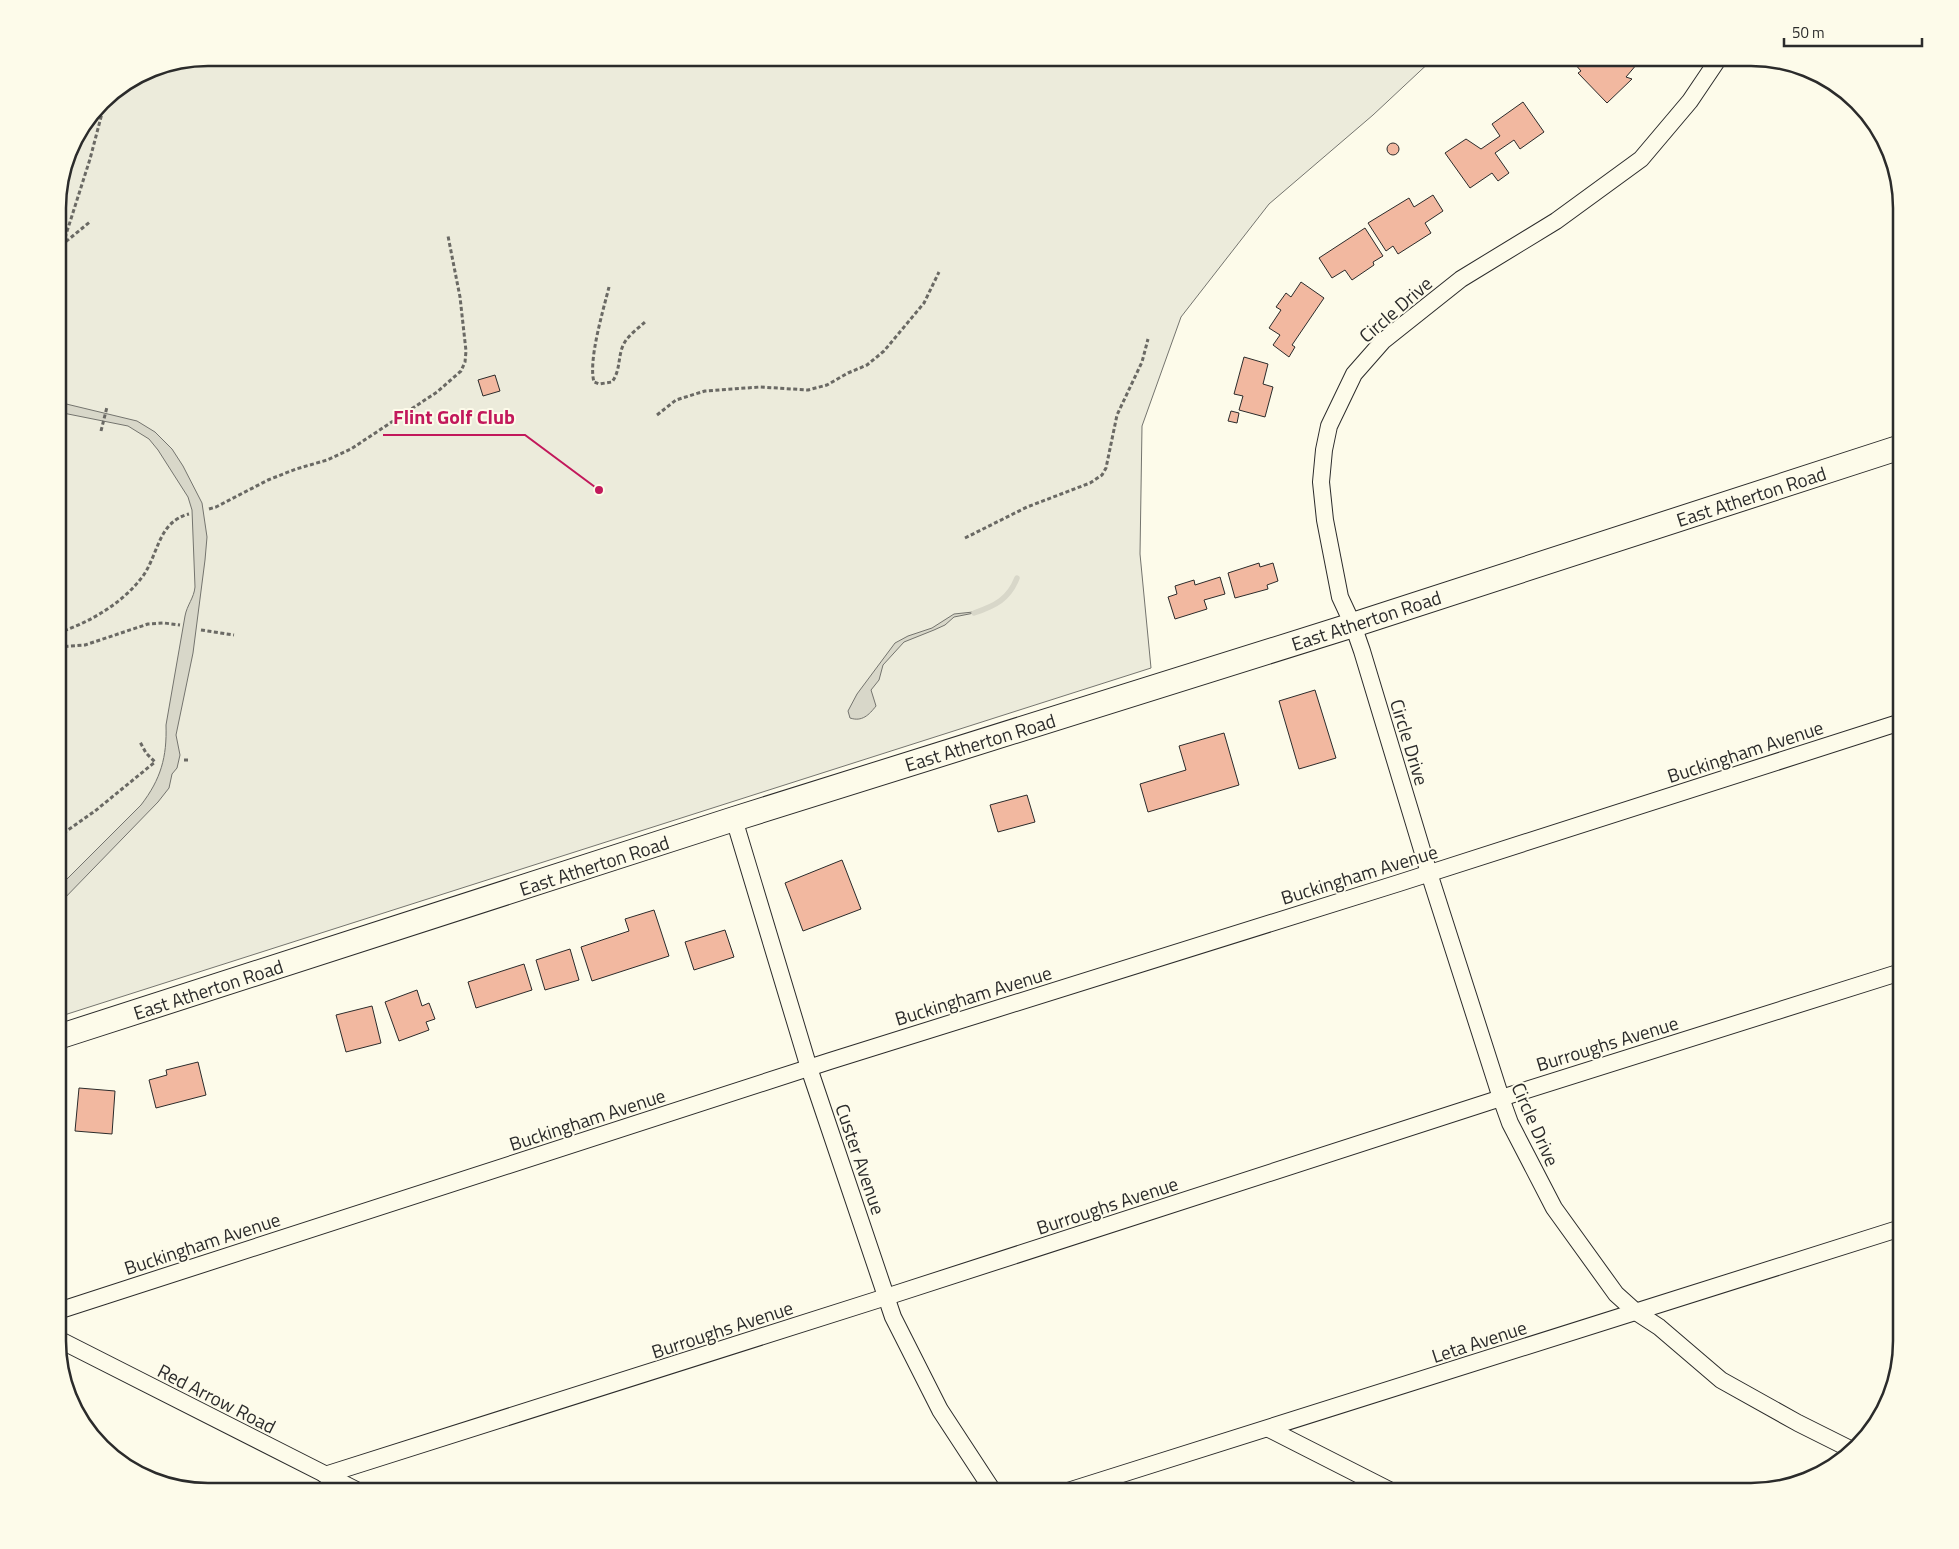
<svg xmlns="http://www.w3.org/2000/svg" width="1959" height="1549" viewBox="0 0 1959 1549" font-family="'Titillium Web',sans-serif">
<style>
.green{fill:#ecebdb;stroke:#74746e}
.water{fill:#d8d7c9;stroke:#74746e}
.lines{fill:none;stroke-linecap:round;stroke-linejoin:round}
.stream{stroke:#d8d7c9;stroke-width:5.5}
.building{fill:#f2b8a0;stroke:#2b2b2b}
.street-casing{stroke:#2b2b2b;stroke-width:18}
.secondary-casing{stroke:#2b2b2b;stroke-width:26}
.path{stroke:#6a6964;stroke-width:3;stroke-dasharray:4 2.5;stroke-linecap:butt}
.street{stroke:#fdfbea;stroke-width:16}
.secondary{stroke:#fdfbea;stroke-width:24}
.labels{text-anchor:middle;dominant-baseline:central;stroke-width:4;stroke-linejoin:round;paint-order:stroke}
.street-label{font-size:19px;fill:#2b2b2b;stroke:#fdfbea}
.rim{fill:none;stroke:#2b2b2b;stroke-width:2.5}
.leader{fill:none;stroke:#c2185b;stroke-width:2}
.callout-dot{fill:#c2185b;stroke:#fdfbea;stroke-width:2}
.callout-label{font-size:20px;text-anchor:middle;font-weight:bold;fill:#c2185b;stroke:#fdfbea;stroke-width:4;stroke-linejoin:round;paint-order:stroke}
</style>
<rect width="100%" height="100%" fill="#fdfbea"/>
<!-- green -->
<path class="green" d="M208,58H1434L1373,115L1269,204L1181,317L1142,426L1140,554L1151,668L58,1017V198L73,141L109,95L151,69Z"/>
<!-- water -->
<g class="water">
<path d="M58,402L137,421L155,432L172,449L183,466L202,503L207,537L205,560L193,653L176,735L180,755L177,768L172,774L169,788L158,802L58,905V888L141,805C161,779 167,757 166,725L185,616C187,605 194,598 195,587L192,510L188,497L158,450L149,439L128,426L58,412Z"/>
<path d="M973,612L974,613L954,617L945,625L934,630L904,642L883,665L879,680L871,690L876,706C869,715 862,722 850,718L848,711L857,694L895,643L908,636L932,628L954,614Z"/>
</g>
<g class="lines">
<!-- stream -->
<path class="stream" d="M974,613C995,606 1009,599 1017,578"/>
</g>
<!-- building -->
<g class="building">
<path d="M1580,58H1630L1637,64L1626,77L1632,79L1607,103L1578,73L1581,71L1574,63Z"/>
<path d="M1523,102L1544,132L1520,149L1514,140L1495,153L1509,173L1498,181L1492,173L1470,188L1445,153L1466,139L1481,149L1500,136L1492,124Z"/>
<circle cx="1393" cy="149" r="6"/>
<path d="M1433,195L1443,211L1425,223L1431,233L1398,254L1393,246L1386,251L1368,223L1409,198L1414,207Z"/>
<path d="M1365,228L1383,256L1373,262L1374,265L1352,280L1345,270L1332,278L1319,258Z"/>
<path d="M1301,282L1324,298L1292,345L1295,347L1289,357L1273,345L1280,335L1269,328L1281,310L1276,307L1286,293L1291,297Z"/>
<path d="M1244,357L1268,364L1263,384L1273,387L1265,417L1239,410L1243,396L1234,394Z"/>
<path d="M495,375L500,391L483,396L478,380Z"/>
<path d="M1231,411L1239,413L1237,423L1228,421Z"/>
<path d="M1259,563L1260,567L1273,563L1278,581L1267,585L1268,589L1235,598L1228,573Z"/>
<path d="M1220,577L1225,594L1204,600L1207,609L1175,619L1168,597L1177,594L1175,586L1194,580L1195,585Z"/>
<path d="M1315,690L1336,758L1299,769L1279,701Z"/>
<path d="M1224,733L1239,785L1148,812L1140,784L1186,770L1179,746Z"/>
<path d="M1027,795L1035,822L998,832L990,805Z"/>
<path d="M842,860L861,909L803,931L785,883Z"/>
<path d="M654,910L669,956L592,981L581,947L629,931L625,919Z"/>
<path d="M725,930L734,957L694,970L685,942Z"/>
<path d="M570,949L579,980L545,990L536,960Z"/>
<path d="M524,964L532,990L476,1008L468,982Z"/>
<path d="M417,990L422,1006L429,1003L435,1019L426,1022L429,1030L399,1041L385,1002Z"/>
<path d="M372,1006L381,1043L346,1052L336,1015Z"/>
<path d="M198,1062L206,1095L156,1108L149,1080L167,1075L166,1070Z"/>
<path d="M79,1088L115,1091L112,1134L75,1131Z"/>
</g>
<g class="lines">
<defs>
<g id="street">
<path d="M1719,58L1690,101L1641,159L1556,221L1461,279L1383,341L1354,374L1329,426L1324,450L1321,482L1325,520L1340,597L1353,625L1362,651L1429,873L1501,1098L1510,1123L1554,1208L1616,1294L1636,1312L1659,1327L1721,1380L1798,1423L1852,1450"/>
<path d="M734,819L809,1068L893,1317L940,1410L993,1491"/>
<path d="M58,1311L830,1061L1399,883L1901,722"/>
<path d="M58,1339L358,1491"/>
<path d="M1269,1429L1391,1491"/>
<path d="M325,1475L886,1297L1501,1098L1901,972"/>
<path d="M1068,1491L1901,1228"/>
</g>
<path id="secondary" d="M58,1037L734,819L1353,625L1901,447"/>
</defs>
<!-- street casing -->
<use href="#street" class="street-casing"/>
<!-- secondary casing -->
<use href="#secondary" class="secondary-casing"/>
<!-- path -->
<g class="path">
<path d="M63,244L90,159L106,98"/>
<path d="M58,259L63,244L91,221"/>
<path d="M609,287C603,311 588,361 594,382L599,384L612,382C620,371 618,360 622,348C626,336 638,329 646,321"/>
<path d="M657,415L676,400L705,391L760,387L808,390L827,385L848,373L867,365L884,351L924,303L939,272"/>
<path d="M101,431L107,407"/>
<path d="M209,509L216,507L268,480L296,469L327,460L351,449L437,392L461,371L465,362L466,351L460,297L448,236"/>
<path d="M965,538L1027,507L1090,483L1102,475L1106,468L1117,415L1142,362L1148,339"/>
<path d="M201,630L234,635"/>
<path d="M58,633C90,622 122,604 143,576C159,553 158,522 189,514"/>
<path d="M58,647L85,645L148,624L164,623L180,625"/>
<path d="M184,760H190"/>
<path d="M58,837L95,811L155,762L146,753L140,742"/>
</g>
<!-- street -->
<use href="#street" class="street"/>
<!-- secondary -->
<use href="#secondary" class="secondary"/>
</g>
<g class="labels">
<!-- street labels -->
<g class="street-label">
<text transform="translate(1395 309) rotate(-41)">Circle Drive</text>
<text transform="translate(1751 496) rotate(-18)">East Atherton Road</text>
<text transform="translate(1366 620) rotate(-18)">East Atherton Road</text>
<text transform="translate(980 742) rotate(-17)">East Atherton Road</text>
<text transform="translate(1410 742) rotate(73)">Circle Drive</text>
<text transform="translate(1745 751) rotate(-18)">Buckingham Avenue</text>
<text transform="translate(594 865) rotate(-18)">East Atherton Road</text>
<text transform="translate(1359 874) rotate(-17)">Buckingham Avenue</text>
<text transform="translate(208 989) rotate(-18)">East Atherton Road</text>
<text transform="translate(973 995) rotate(-17)">Buckingham Avenue</text>
<text transform="translate(1607 1043) rotate(-17)">Burroughs Avenue</text>
<text transform="translate(587 1119) rotate(-18)">Buckingham Avenue</text>
<text transform="translate(1536 1124) rotate(66)">Circle Drive</text>
<text transform="translate(861 1159) rotate(71)">Custer Avenue</text>
<text transform="translate(1107 1205) rotate(-18)">Burroughs Avenue</text>
<text transform="translate(202 1243) rotate(-18)">Buckingham Avenue</text>
<text transform="translate(722 1329) rotate(-18)">Burroughs Avenue</text>
<text transform="translate(1479 1341) rotate(-18)">Leta Avenue</text>
<text transform="translate(217 1398) rotate(27)">Red Arrow Road</text>
</g>
</g>
<!-- crop -->
<path d="M0 0H1959V1549H0ZM208 66H1751A142 142 0 0 1 1893 208V1341A142 142 0 0 1 1751 1483H208A142 142 0 0 1 66 1341V208A142 142 0 0 1 208 66Z" fill="#fdfbea" fill-rule="evenodd"/>
<path class="rim" d="M208 66H1751A142 142 0 0 1 1893 208V1341A142 142 0 0 1 1751 1483H208A142 142 0 0 1 66 1341V208A142 142 0 0 1 208 66Z"/>
<!-- callouts -->
<path class="leader" d="M599 490L525 435H383"/>
<circle class="callout-dot" cx="599" cy="490" r="5"/>
<g class="callout-label">
<text x="454" y="424">Flint Golf Club</text>
</g>
<!-- scale -->
<path d="M1784 38v8h138v-8" fill="none" stroke="#2b2b2b" stroke-width="2.5"/>
<text x="1792" y="38" font-size="15" fill="#2b2b2b" stroke="#fdfbea" stroke-width="4" paint-order="stroke">50 m</text>
</svg>
